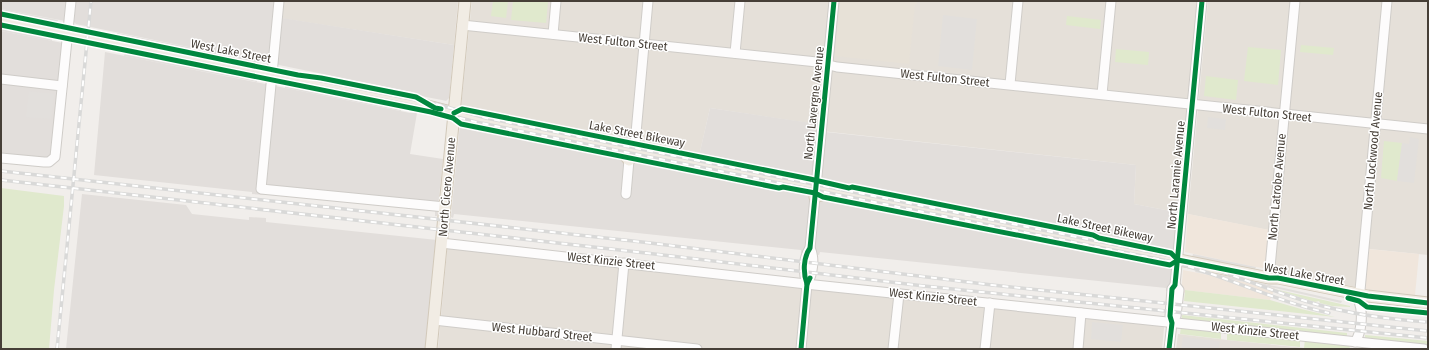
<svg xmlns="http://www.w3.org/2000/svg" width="1429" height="350" viewBox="0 0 1429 350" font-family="'Fira Sans Condensed',sans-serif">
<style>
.residential{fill:#e5e0d9}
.commercial{fill:#f0e6dc}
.industrial{fill:#e2dedb}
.education{fill:#e7e1d7}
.green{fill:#e0e9cd}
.parking{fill:#e2dfdc}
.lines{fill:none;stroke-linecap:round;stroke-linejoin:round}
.minor-casing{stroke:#cfccc8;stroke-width:11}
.major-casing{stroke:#d2c9ba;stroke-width:13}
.minor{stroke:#fdfcfc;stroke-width:9}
.major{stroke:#f1ece4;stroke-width:11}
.rail-casing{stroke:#d9d9d8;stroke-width:3.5}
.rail{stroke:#fff;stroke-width:2;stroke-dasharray:6;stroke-linecap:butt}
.cycleway-casing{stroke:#fff;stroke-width:8}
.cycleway{stroke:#00873e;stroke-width:5}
.labels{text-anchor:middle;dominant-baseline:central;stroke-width:3;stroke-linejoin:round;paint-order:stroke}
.street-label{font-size:12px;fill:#463f37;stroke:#fff}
</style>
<rect width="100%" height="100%" fill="#f1eeeb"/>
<!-- residential -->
<g class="residential">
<path d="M275,1H458L454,45L273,17Z"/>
<path d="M472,1H1199L1176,212L1134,204L1136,165L821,131L822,125L710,108L699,156L461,108Z"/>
<path d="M1208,1H1428V255L1360,248L1356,287L1275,271L1274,269L1278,232L1188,214Z"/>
<path d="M448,241L1165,318L1162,349H438Z"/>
<path d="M1178,334L1227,340L1315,349H1176Z"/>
</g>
<!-- commercial -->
<g class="commercial">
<path d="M1188,214L1270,230L1266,266L1263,268L1256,267L1185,252Z"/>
<path d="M1368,249L1419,254L1415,295L1366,289L1365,287Z"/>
<path d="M1183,270L1275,288L1270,300L1185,290V293H1181Z"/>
</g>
<!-- industrial -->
<g class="industrial">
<path d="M1,1H68L65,21L1,9Z"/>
<path d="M76,1H275L269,61L267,63L76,24L74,22Z"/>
<path d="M282,18L454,45L449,98L446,101L442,100L421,96L412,92L279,65L277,64Z"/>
<path d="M1,31L63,43L52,154L49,158L1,155Z"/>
<path d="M105,52L410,113H417L410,154L443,159L437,216H435V211L269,194L268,195L252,194V192L94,175Z"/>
<path d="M710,108L818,124L813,178L699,156Z"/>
<path d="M460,124L811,195L806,246L804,253H801V250L454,214L453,218L451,217Z"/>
<path d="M826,132L1136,165L1134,204L1176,212L1175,223L1178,236L1175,252L1099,237L1094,235L821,180Z"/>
<path d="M82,194L186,205L192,214L249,220V217L266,218V222L437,240L426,349H66Z"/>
<path d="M820,197L1090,251H1099L1172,267L1170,291H1166V288L820,252L819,255L814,254Z"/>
</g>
<!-- education -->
<path class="education" d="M840,1H917V4H915L909,64L835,56Z"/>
<!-- green -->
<g class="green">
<path d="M493,1H508L506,18L491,16Z"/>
<path d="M513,1L548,2L546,23L511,20Z"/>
<path d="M1067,16L1101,20L1100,29L1066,25Z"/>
<path d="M1301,45L1334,48L1333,55L1300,52Z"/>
<path d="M1248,47L1281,50L1278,85L1244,81Z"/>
<path d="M1116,49L1149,52L1148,65L1115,62Z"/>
<path d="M1206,76L1238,80L1236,100L1204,96Z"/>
<path d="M1384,141L1402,143L1397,181L1381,178Z"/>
<path d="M1,188L64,196V206L54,290L49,349H1Z"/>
<path d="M1274,289L1350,306V307L1332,306L1320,303L1319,301L1315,302Z"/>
<path d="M1185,290L1270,300L1301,309L1335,317L1184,301Z"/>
<path d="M1182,315L1347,333V337L1182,319Z"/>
<path d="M1181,326L1221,331V339L1180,334Z"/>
<path d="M1227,331L1300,340V347L1227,340Z"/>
<path d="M1365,335L1428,341V345L1365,338Z"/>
<path d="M1305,339L1349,344L1350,349L1304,348Z"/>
</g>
<!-- parking -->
<g class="parking">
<path d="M1,9L58,20L57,23L1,11Z"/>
<path d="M943,15L977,19L972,70L938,66Z"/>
<path d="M1,28L52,39V41L1,31Z"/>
<path d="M117,33L259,61L258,63L117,34Z"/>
<path d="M125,53L257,80V82L124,56Z"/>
<path d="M285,86L401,109V111L285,88Z"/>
<path d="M29,91L54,94L51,119L26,117Z"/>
<path d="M1208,117L1226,119L1225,130L1207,128Z"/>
<path d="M1410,137L1419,139L1414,183L1397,181L1402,143L1409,144Z"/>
<path d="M1193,254L1256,267L1255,269L1192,257Z"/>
<path d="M1196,270L1284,288L1342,301L1341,303L1275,288L1195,272Z"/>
<path d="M1092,322L1123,325L1121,342L1091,339Z"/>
<path d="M1183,337L1220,341L1219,349H1181Z"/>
</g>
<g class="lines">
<defs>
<g id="minor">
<path d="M279,1L261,189L445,207"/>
<path d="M462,25L817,62L837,67L1428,129"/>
<path d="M553,34L556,1"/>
<path d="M735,53L740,1"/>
<path d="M1,79L62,86"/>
<path d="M1010,84L1018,1"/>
<path d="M1102,94L1111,1"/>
<path d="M1,158L44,162H49L55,157L71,1"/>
<path d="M626,194L629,160L634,151L635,144L648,1"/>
<path d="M441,243L815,285L1424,349"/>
<path d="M1269,278L1295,1"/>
<path d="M807,284C803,273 803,258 810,248L834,1"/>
<path d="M434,320L697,349"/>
<path d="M1172,323L1176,316L1179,290L1175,285"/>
<path d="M1355,342C1362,332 1363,312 1359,301L1387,1"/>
<path d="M616,349L624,263"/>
<path d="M801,349L807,284C813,274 815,258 810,248"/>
<path d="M893,349L899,294"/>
<path d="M985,349L990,303"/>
<path d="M1078,349L1081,313"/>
<path d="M1169,349L1172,323L1170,316L1172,289L1175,285L1202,1"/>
</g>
<g id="major">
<path d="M1,20L420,104L478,119L1269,278H1278L1368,296L1428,303"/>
<path d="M619,148L629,160"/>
<path d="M815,197L832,191"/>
<path d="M431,349L465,1"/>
</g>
</defs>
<!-- minor casing -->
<use href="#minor" class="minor-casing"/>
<!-- major casing -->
<use href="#major" class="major-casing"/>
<!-- minor -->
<use href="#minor" class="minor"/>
<!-- major -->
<use href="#major" class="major"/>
<defs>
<g id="rail">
<path d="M1,16L436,104L486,118L1171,256C1213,266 1252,284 1293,297C1336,312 1382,319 1428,322"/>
<path d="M1,23L415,106L476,122L1168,261C1223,274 1273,301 1329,313"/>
<path d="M1,171L642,242L992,285L1428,331"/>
<path d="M1,180L646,253L924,286L1428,338"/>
<path d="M57,349L91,1"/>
</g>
</defs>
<!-- rail casing -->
<use href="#rail" class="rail-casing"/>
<!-- rail -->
<use href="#rail" class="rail"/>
<defs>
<g id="cycleway">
<path d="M1,14L298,75L321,78L416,97L435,108L441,109"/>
<path d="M1,25L431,112L453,118L461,124L779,188L783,187L815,193L823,197L1170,265L1178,260"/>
<path d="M454,113L462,109L810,179L849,188L852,187L1093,235L1099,238L1171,253L1178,260"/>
<path d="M1178,260L1269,278H1278L1368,296L1428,303"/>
<path d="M807,284C803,273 803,258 810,248L834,1"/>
<path d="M1348,298L1359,301L1367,307L1428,313"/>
<path d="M801,349L807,284L810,278"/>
<path d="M1169,349L1172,323L1170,316L1172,289L1175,285L1202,1"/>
</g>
</defs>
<!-- cycleway casing -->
<use href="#cycleway" class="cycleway-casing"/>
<!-- cycleway -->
<use href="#cycleway" class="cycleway"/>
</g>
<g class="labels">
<!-- street labels -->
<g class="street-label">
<text transform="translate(623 42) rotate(6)">West Fulton Street</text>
<text transform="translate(231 51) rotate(11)">West Lake Street</text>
<text transform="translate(945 78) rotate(6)">West Fulton Street</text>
<text transform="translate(814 103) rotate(-84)">North Lavergne Avenue</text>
<text transform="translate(1267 113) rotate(6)">West Fulton Street</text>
<text transform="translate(637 134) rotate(11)">Lake Street Bikeway</text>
<text transform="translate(1373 151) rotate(-85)">North Lockwood Avenue</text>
<text transform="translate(1176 175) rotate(-85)">North Laramie Avenue</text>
<text transform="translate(447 187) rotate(-85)">North Cicero Avenue</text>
<text transform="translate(1277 187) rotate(-85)">North Latrobe Avenue</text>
<text transform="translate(1105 228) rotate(12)">Lake Street Bikeway</text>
<text transform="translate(611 261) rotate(6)">West Kinzie Street</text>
<text transform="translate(1304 274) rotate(10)">West Lake Street</text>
<text transform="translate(933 297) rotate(6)">West Kinzie Street</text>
<text transform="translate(1255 331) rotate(6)">West Kinzie Street</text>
<text transform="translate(542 332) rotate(6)">West Hubbard Street</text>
</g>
</g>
<!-- border -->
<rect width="1429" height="350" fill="none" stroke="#463f37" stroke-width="4"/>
</svg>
